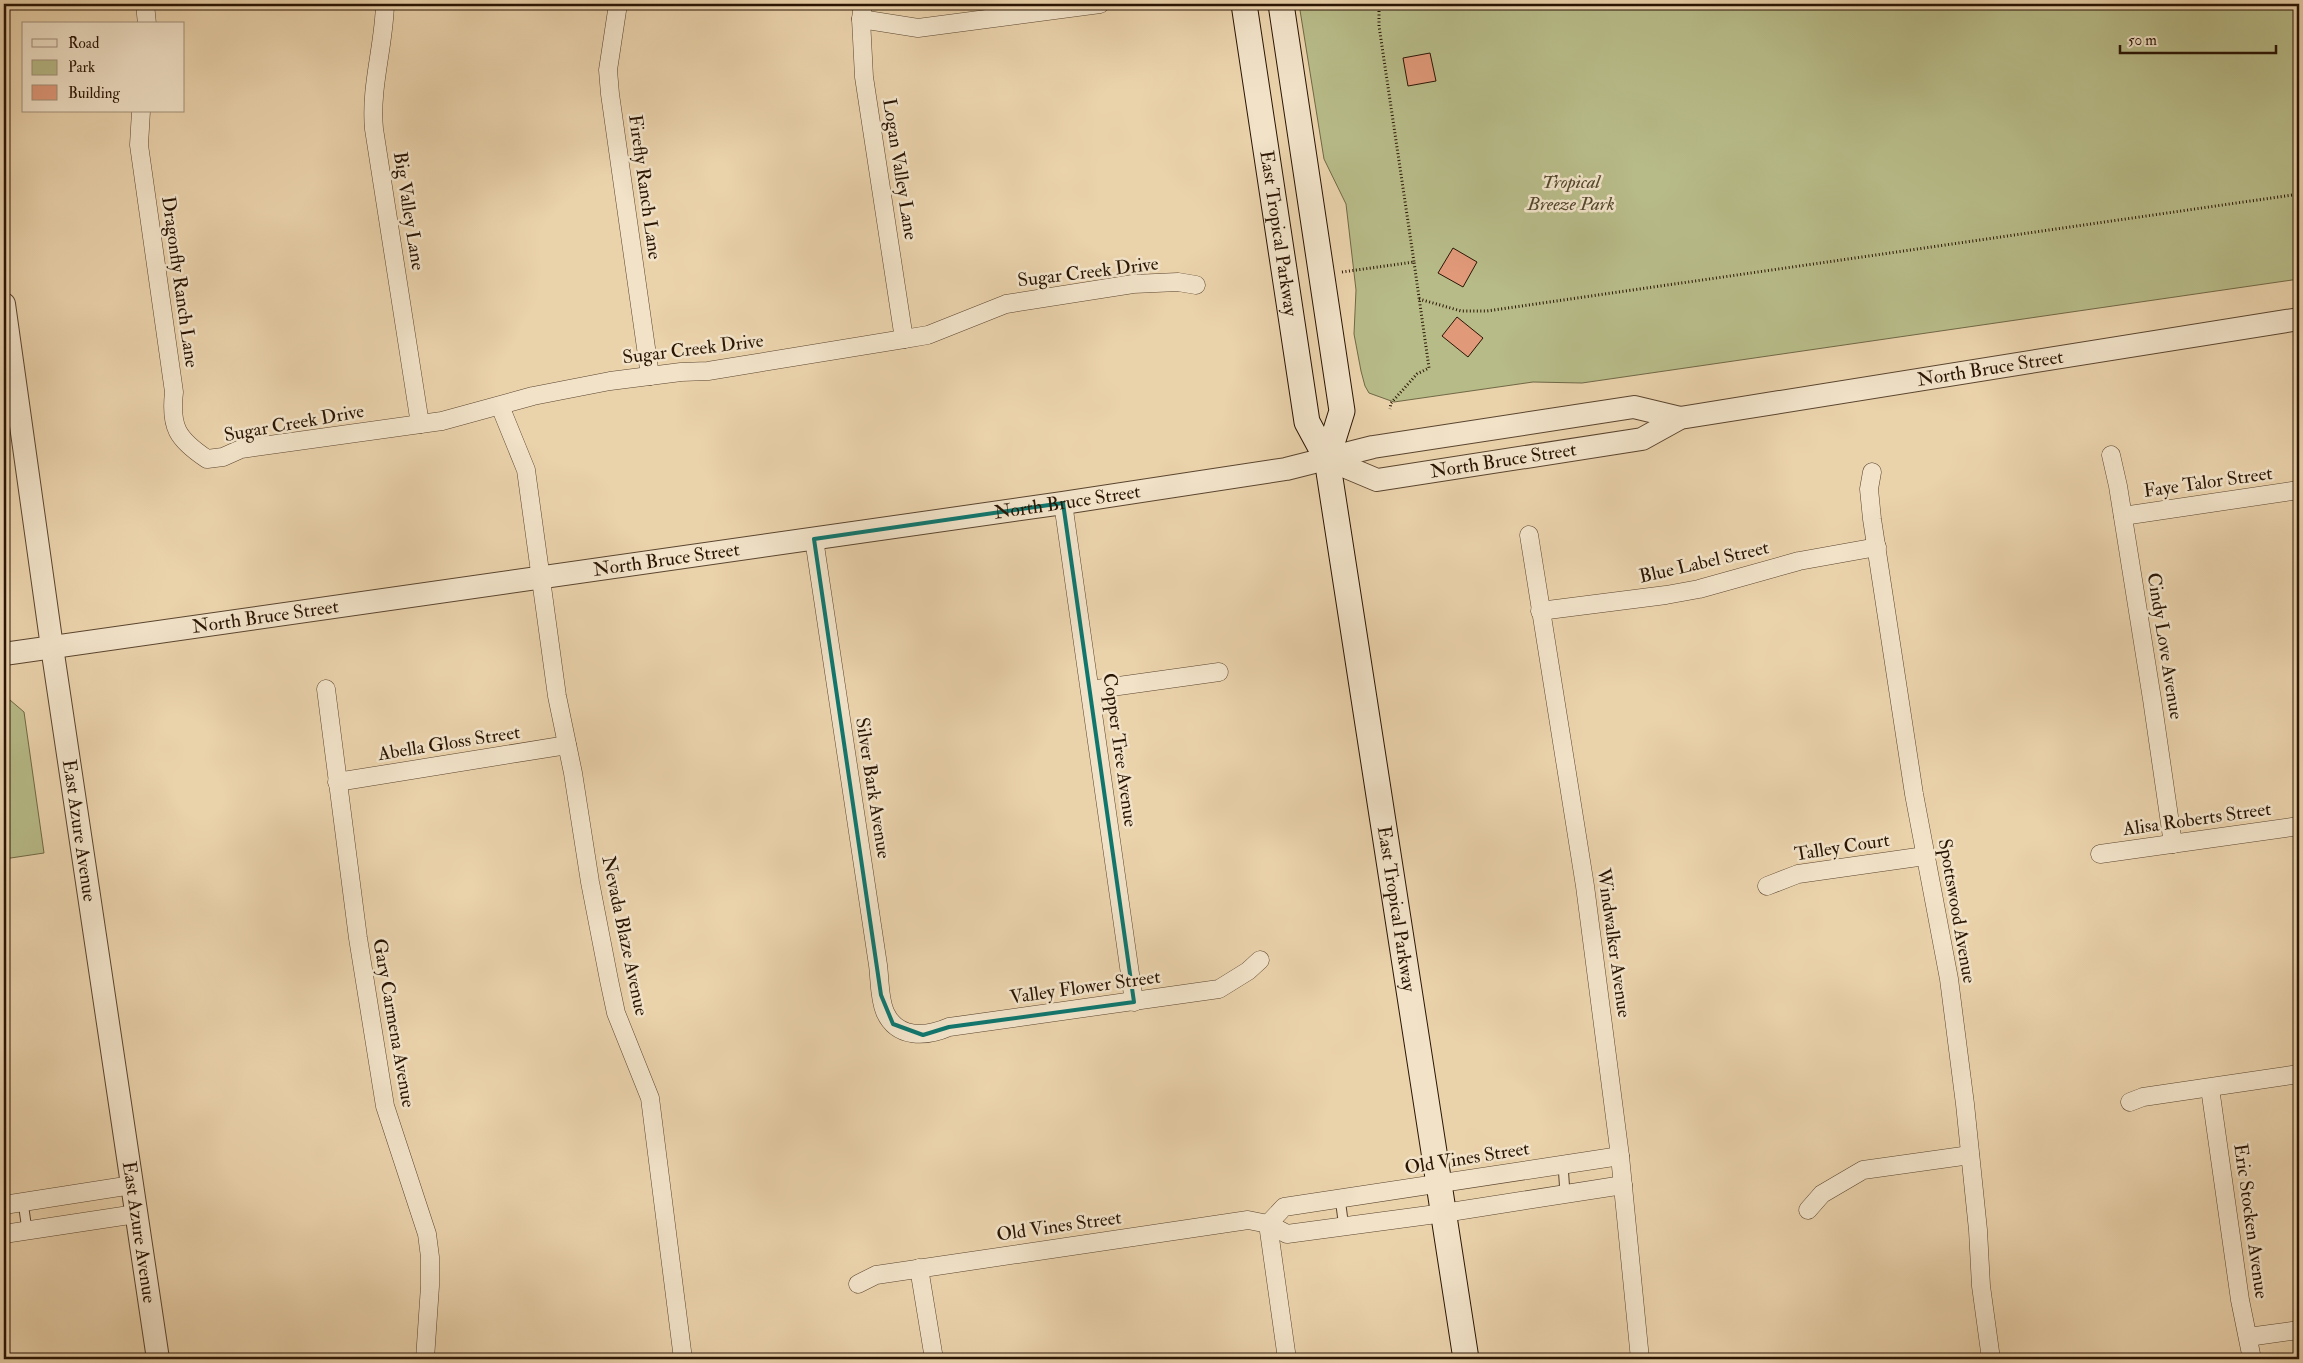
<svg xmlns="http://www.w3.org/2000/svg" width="2303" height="1363" viewBox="0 0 2303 1363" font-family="'IM FELL Double Pica',serif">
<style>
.green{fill:#b7bb88;stroke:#706846}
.building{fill:#e09979;stroke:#2a1504}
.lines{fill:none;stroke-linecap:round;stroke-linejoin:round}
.service-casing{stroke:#5a442e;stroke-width:11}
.minor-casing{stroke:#5a442e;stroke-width:19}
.tertiary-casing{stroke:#5a442e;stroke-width:24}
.secondary-casing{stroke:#2a1504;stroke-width:27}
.path{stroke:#2a1504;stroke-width:3;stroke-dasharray:1 2.5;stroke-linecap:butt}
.service{stroke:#f1e2c8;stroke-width:9}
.minor{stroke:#f1e2c8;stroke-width:18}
.tertiary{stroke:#f1e2c8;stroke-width:22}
.secondary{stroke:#f1e2c8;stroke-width:25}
.marked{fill:none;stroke:#0f766e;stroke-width:4;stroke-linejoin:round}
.labels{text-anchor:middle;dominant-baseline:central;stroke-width:5;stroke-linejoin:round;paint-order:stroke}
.street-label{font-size:19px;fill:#2a1504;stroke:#f1e2c8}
.park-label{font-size:19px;font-style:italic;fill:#54472c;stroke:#f1e2c8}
</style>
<rect width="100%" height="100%" fill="#ead2ab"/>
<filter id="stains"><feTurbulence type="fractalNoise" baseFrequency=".004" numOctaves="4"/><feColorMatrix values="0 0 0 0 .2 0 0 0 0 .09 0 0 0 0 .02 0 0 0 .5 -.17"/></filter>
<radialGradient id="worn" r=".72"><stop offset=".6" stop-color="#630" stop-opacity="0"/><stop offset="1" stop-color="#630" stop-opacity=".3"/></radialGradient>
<!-- green -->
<g class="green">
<path d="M1299,4H2299V279L1582,383L1533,382L1394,402L1369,393L1365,386L1361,371L1354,334L1356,290L1346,204L1324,159Z"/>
<path d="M4,700H10L24,712L44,853L4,859Z"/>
</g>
<!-- building -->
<g class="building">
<path d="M1430,53L1436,81L1408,86L1403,58Z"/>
<path d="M1453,248L1477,262L1463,287L1438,273Z"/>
<path d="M1457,317L1483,338L1468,357L1442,336Z"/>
</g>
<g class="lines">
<defs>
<g id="service">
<path d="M1563,1165L1565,1193"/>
<path d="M1340,1198L1344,1228"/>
<path d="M23,1202L27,1230"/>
</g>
<g id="minor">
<path d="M145,4L147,24"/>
<path d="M385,4C384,46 370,87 374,129L420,424"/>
<path d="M618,4L608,70L610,94L650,376"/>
<path d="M863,4L861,19L864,77L904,339"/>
<path d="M861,19L918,28L1100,4"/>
<path d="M141,111L139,145L174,392C170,427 177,439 207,459L223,457L241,449L442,421L533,396L610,381L681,372L708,371L904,339L928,335L1006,304L1133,284L1178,282L1196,285"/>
<path d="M500,406L526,470L557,696L573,773L590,882L609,980L616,1013L650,1098L683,1359"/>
<path d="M2111,455L2118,486L2152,699L2173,844"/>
<path d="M1872,472L1869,489L1872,519L1914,794L1949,979L1965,1104L1978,1230L1981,1286L1991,1359"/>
<path d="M1063,503L1134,1002"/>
<path d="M2123,516L2299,490"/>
<path d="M1529,535L1585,886L1620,1156L1640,1359"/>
<path d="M814,539L878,965C880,980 879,998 885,1012C897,1039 926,1037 949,1027L1219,989L1248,971L1260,960"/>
<path d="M1540,611L1666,595L1699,589L1799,561L1877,547"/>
<path d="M326,689L358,938L385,1106L427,1234L430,1257V1286L425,1359"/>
<path d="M1090,690L1219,672"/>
<path d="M337,782L567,745"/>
<path d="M2100,854L2299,826"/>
<path d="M1767,886L1798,874L1925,856"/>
<path d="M2210,1088L2240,1300L2252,1359"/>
<path d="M2130,1102L2143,1097L2299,1074"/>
<path d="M4,1205L132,1185"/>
<path d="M1808,1210L1822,1194L1863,1170L1970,1155"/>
<path d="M1268,1224L1284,1207L1620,1156"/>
<path d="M1268,1224L1287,1359"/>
<path d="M4,1234L136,1214"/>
<path d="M919,1268L934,1359"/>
<path d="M858,1284L876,1275L1248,1220L1268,1224L1287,1234L1444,1213L1623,1185"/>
<path d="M2248,1337L2299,1330"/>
</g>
<g id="tertiary">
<path id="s1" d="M4,304L52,647L158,1359"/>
<path id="s2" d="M1327,459L1377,480L1642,439L1680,418L2299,319"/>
<path id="s3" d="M4,654L1063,503L1286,469L1373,447L1634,407L1680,418"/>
</g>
<g id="secondary">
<path id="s4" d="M1244,4L1307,422L1327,459L1466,1359"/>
<path d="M1281,4L1342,411L1327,459"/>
</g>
</defs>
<!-- service casing -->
<use href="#service" class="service-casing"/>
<!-- minor casing -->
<use href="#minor" class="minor-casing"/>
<!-- tertiary casing -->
<use href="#tertiary" class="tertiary-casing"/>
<!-- secondary casing -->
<use href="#secondary" class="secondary-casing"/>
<!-- path -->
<g class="path">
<path d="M1379,4V26L1414,262"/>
<path d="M1342,272L1414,262L1429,368L1417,374L1391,403L1390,409"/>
<path d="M1419,299L1461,311H1487L2299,194"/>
</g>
<!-- service -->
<use href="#service" class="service"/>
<!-- minor -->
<use href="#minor" class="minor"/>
<!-- tertiary -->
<use href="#tertiary" class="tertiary"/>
<!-- secondary -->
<use href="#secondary" class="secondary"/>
</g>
<!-- marked area -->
<path class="marked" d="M1063,503L1134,1002L949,1027L923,1035L893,1024L881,995L814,539Z"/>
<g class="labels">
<!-- street labels -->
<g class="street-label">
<text transform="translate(900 169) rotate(81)">Logan Valley Lane</text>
<text transform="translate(645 187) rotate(82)">Firefly Ranch Lane</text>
<text transform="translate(409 211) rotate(81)">Big Valley Lane</text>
<text stroke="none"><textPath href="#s4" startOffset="232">East Tropical Parkway</textPath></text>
<text transform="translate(1088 272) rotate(-7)">Sugar Creek Drive</text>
<text transform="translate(180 282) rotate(82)">Dragonfly Ranch Lane</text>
<text transform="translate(693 349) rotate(-7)">Sugar Creek Drive</text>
<text stroke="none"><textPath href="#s2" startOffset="680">North Bruce Street</textPath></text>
<text transform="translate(294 423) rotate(-10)">Sugar Creek Drive</text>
<text stroke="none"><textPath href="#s2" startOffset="182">North Bruce Street</textPath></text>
<text transform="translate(2208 482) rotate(-8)">Faye Talor Street</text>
<text stroke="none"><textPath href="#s3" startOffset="1074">North Bruce Street</textPath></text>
<text stroke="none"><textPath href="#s3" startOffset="669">North Bruce Street</textPath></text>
<text transform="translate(1704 562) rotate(-13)">Blue Label Street</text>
<text stroke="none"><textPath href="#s3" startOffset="264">North Bruce Street</textPath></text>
<text transform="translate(2165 646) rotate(81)">Cindy Love Avenue</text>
<text transform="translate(449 743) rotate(-9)">Abella Gloss Street</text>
<text transform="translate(1120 750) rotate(82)">Copper Tree Avenue</text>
<text transform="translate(873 788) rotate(81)">Silver Bark Avenue</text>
<text transform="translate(2197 819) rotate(-8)">Alisa Roberts Street</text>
<text stroke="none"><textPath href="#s1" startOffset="532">East Azure Avenue</textPath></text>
<text transform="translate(1842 847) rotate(-9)">Talley Court</text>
<text stroke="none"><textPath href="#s4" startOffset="920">East Tropical Parkway</textPath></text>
<text transform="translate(1957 911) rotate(80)">Spottswood Avenue</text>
<text transform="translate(625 936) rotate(78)">Nevada Blaze Avenue</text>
<text transform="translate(1614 943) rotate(82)">Windwalker Avenue</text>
<text transform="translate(1085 987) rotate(-8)">Valley Flower Street</text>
<text transform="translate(394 1023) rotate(80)">Gary Carmena Avenue</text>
<text transform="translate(1467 1158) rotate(-9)">Old Vines Street</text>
<text transform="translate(2251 1221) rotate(82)">Eric Stocken Avenue</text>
<text transform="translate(1059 1226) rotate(-8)">Old Vines Street</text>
<text stroke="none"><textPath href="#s1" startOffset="938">East Azure Avenue</textPath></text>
</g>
<!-- park labels -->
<g class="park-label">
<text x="1571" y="182">Tropical<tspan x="1571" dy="22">Breeze Park</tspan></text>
</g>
</g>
<!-- margin -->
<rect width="2303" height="1363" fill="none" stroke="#ead2ab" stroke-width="20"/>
<rect x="5" y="5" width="2293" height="1353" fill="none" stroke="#2a1504" stroke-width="2.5"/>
<rect x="10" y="10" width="2283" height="1343" fill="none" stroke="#2a1504"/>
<!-- legend -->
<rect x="22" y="22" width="162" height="90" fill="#f1e2c8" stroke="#a1907a"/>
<rect x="32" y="39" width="25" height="8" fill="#f1e2c8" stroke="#a1907a"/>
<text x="68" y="48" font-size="15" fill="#2a1504">Road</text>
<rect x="32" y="60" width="25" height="15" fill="#b7bb88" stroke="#a1907a"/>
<text x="68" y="72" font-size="15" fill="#2a1504">Park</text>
<rect x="32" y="85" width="25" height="15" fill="#e09979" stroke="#a1907a"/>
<text x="68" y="98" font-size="15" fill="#2a1504">Building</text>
<!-- scale -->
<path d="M2120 45v8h156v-8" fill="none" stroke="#2a1504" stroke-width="2.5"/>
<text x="2128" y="45" font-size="15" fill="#2a1504" stroke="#f1e2c8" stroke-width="4" paint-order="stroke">50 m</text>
<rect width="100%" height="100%" filter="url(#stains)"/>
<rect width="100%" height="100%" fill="url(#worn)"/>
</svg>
